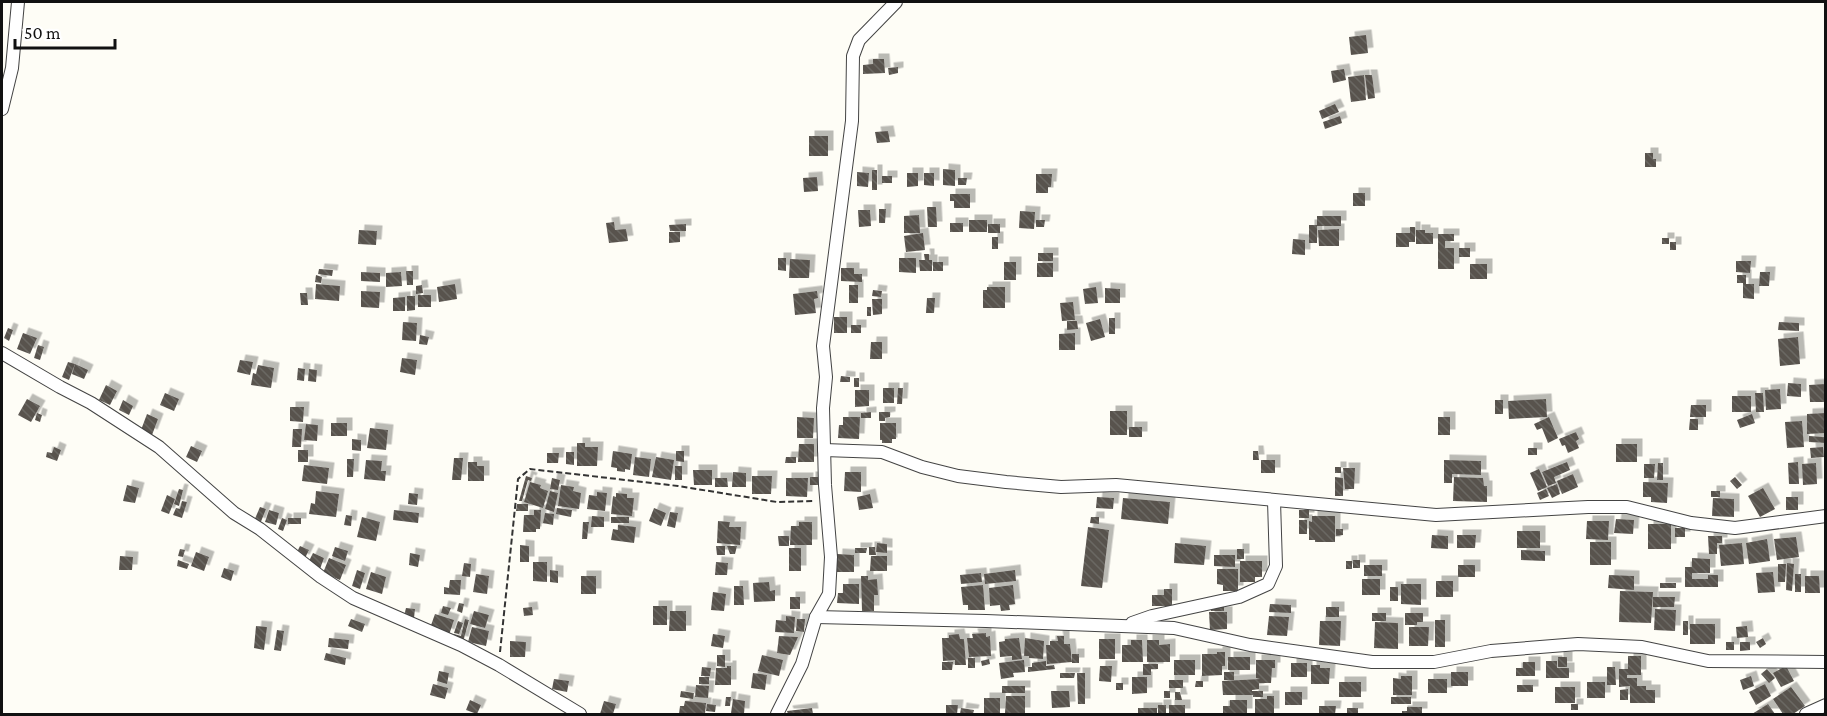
<svg xmlns="http://www.w3.org/2000/svg" width="1827" height="716" viewBox="0 0 1827 716" font-family="'Crimson Pro',serif">
<style>
.building{fill:url(#building-back-hatch);filter:url(#shadow)}
.lines{fill:none;stroke-linecap:round;stroke-linejoin:round}
.minor-casing{stroke:#444;stroke-width:14}
.path{stroke:#333;stroke-width:2;stroke-dasharray:6 3;stroke-linecap:butt}
.minor{stroke:#fff;stroke-width:12}
</style>
<defs>
<pattern id="building-back-hatch" width="6" height="6" patternUnits="userSpaceOnUse" patternTransform="scale(1.5)"><rect width="6" height="6" fill="#58534e"/><path d="M-1 5l2 2M0 0l6 6M5-1l2 2" fill="none" stroke="#6b6763"/></pattern>
<filter id="shadow"><feDropShadow dx="5.5" dy="-5.5" stdDeviation="0" flood-color="#0004"/></filter>
</defs>
<rect width="100%" height="100%" fill="#fefdf6"/>
<!-- building -->
<g class="building">
<path d="M1366,35L1368,53L1351,55L1349,37Z"/>
<path d="M873,59H884L885,73L863,74V65L873,64Z"/>
<path d="M898,67V73L889,75L888,68Z"/>
<path d="M1344,69L1346,80L1333,83L1331,71Z"/>
<path d="M1364,75L1366,100L1351,102L1348,77Z"/>
<path d="M1365,75H1372L1375,98L1368,99Z"/>
<path d="M1335,104L1339,112L1322,119L1319,111Z"/>
<path d="M1340,116L1342,123L1325,129L1323,122Z"/>
<path d="M888,131L890,142L877,143L875,132Z"/>
<rect x="809" y="136" width="19" height="20"/>
<path d="M1645,153H1653V159H1656V167H1645Z"/>
<path d="M943,169L955,170V186L943,185Z"/>
<rect x="872" y="170" width="5" height="20"/>
<path d="M857,172L869,173L868,187L857,186Z"/>
<path d="M907,173H918V186L907,187Z"/>
<path d="M924,173H934V186L924,185Z"/>
<path d="M1036,174H1052L1051,187H1048V193H1036Z"/>
<rect x="882" y="176" width="10" height="7"/>
<path d="M817,177L818,191L804,192L803,178Z"/>
<path d="M958,178H967L966,185H958Z"/>
<rect x="1353" y="193" width="12" height="13"/>
<path d="M950,194H970V208H954V201H950Z"/>
<path d="M927,207H936L937,227H928Z"/>
<path d="M879,209H886L885,223H879Z"/>
<path d="M858,210H870L871,226L859,227Z"/>
<path d="M1020,211L1035,212L1034,229L1019,228Z"/>
<path d="M919,215L920,233H904V216Z"/>
<rect x="1317" y="216" width="24" height="10"/>
<rect x="969" y="220" width="18" height="12"/>
<path d="M1036,220H1045L1044,227H1036Z"/>
<path d="M614,222L615,230L626,229L628,241L609,243L606,223Z"/>
<rect x="950" y="223" width="13" height="9"/>
<path d="M686,224V231H670L669,225Z"/>
<rect x="988" y="224" width="12" height="9"/>
<rect x="1309" y="225" width="8" height="18"/>
<path d="M1410,227H1415V242H1409V247H1396V233H1410Z"/>
<path d="M1339,229V246H1319L1318,230Z"/>
<path d="M359,230L377,231L376,245L358,244Z"/>
<path d="M1416,230H1425V233H1433V244H1416Z"/>
<path d="M669,232H680V242L669,243Z"/>
<path d="M923,233L925,250L906,252L904,236Z"/>
<path d="M1438,234H1454V241H1445V248H1454V269H1438Z"/>
<rect x="992" y="237" width="6" height="12"/>
<rect x="1662" y="238" width="7" height="6"/>
<path d="M1293,239L1305,240V255L1292,254Z"/>
<rect x="1670" y="242" width="6" height="8"/>
<rect x="1459" y="248" width="11" height="9"/>
<rect x="1038" y="253" width="15" height="8"/>
<path d="M924,254H929V260H932V271H920L919,260H925Z"/>
<path d="M778,258H786V271L778,270Z"/>
<path d="M899,258H916V273L899,272Z"/>
<path d="M790,259L810,260L809,278H789Z"/>
<path d="M1736,261H1751L1750,273L1736,272Z"/>
<rect x="933" y="262" width="10" height="9"/>
<rect x="1004" y="262" width="12" height="18"/>
<rect x="1037" y="263" width="16" height="14"/>
<rect x="1470" y="264" width="17" height="15"/>
<path d="M841,268H854V274H862V282L841,281Z"/>
<path d="M319,269L333,270L332,276L318,274Z"/>
<path d="M406,271H413V285H407Z"/>
<path d="M361,272L380,273V282L361,281Z"/>
<path d="M401,272L402,286L386,287V273Z"/>
<path d="M1760,272H1770L1769,286H1759Z"/>
<path d="M316,275L322,277L321,283L315,282Z"/>
<path d="M1737,275H1746V284H1754V299L1743,298V283H1737Z"/>
<path d="M316,284L340,286L339,301L315,299Z"/>
<path d="M455,284L457,299L439,302L437,287Z"/>
<path d="M422,285L423,293L416,294V286Z"/>
<rect x="849" y="285" width="9" height="18"/>
<path d="M987,287H1005V308H983V290H987Z"/>
<path d="M1096,287L1098,303L1085,304L1083,289Z"/>
<path d="M1105,288L1120,289V303H1105Z"/>
<path d="M873,290L882,291L881,297L872,296Z"/>
<path d="M361,291L380,292L379,308L361,307Z"/>
<path d="M817,291L818,298L814,299L816,313L795,315L793,294Z"/>
<path d="M300,293H307L308,305H301Z"/>
<rect x="418" y="295" width="13" height="12"/>
<path d="M407,296H415V310L407,311Z"/>
<path d="M405,297V311H393V298Z"/>
<path d="M927,298H935L934,313H926Z"/>
<path d="M872,299H882V314L873,315Z"/>
<path d="M1073,302L1075,320L1062,321L1060,303Z"/>
<rect x="867" y="307" width="4" height="9"/>
<rect x="834" y="317" width="13" height="16"/>
<rect x="1109" y="318" width="6" height="16"/>
<path d="M1100,319L1105,337L1091,341L1086,323Z"/>
<path d="M1067,321H1077L1078,329L1067,330Z"/>
<path d="M403,322L417,323L416,341L402,340Z"/>
<path d="M1779,322L1799,323V331L1778,330Z"/>
<rect x="851" y="325" width="10" height="8"/>
<path d="M8,328L13,330L9,341L4,338Z"/>
<path d="M23,333L37,338L30,354L17,349Z"/>
<path d="M1075,333V350H1059V334Z"/>
<path d="M420,335L429,337L427,345L419,344Z"/>
<path d="M1798,337L1800,364L1780,366L1778,339Z"/>
<path d="M871,342H882V359H870Z"/>
<path d="M38,345L44,347L40,360L34,358Z"/>
<path d="M402,358L417,360L415,375L400,372Z"/>
<path d="M240,360L253,362L250,375L237,372Z"/>
<path d="M68,362L75,364L69,380L62,377Z"/>
<path d="M75,364L88,370L84,379L72,374Z"/>
<path d="M258,365L274,368L271,388L251,385L253,373L256,374Z"/>
<path d="M298,368L305,369L304,381L297,380Z"/>
<path d="M309,369L317,370L316,382L308,381Z"/>
<path d="M841,376L850,377V382H840Z"/>
<rect x="854" y="378" width="5" height="9"/>
<path d="M1788,383L1801,384V397L1787,396Z"/>
<path d="M1825,384V402H1810L1809,385Z"/>
<path d="M106,385L117,391L110,405L99,400Z"/>
<rect x="883" y="388" width="11" height="15"/>
<path d="M898,388H903L902,404H897Z"/>
<path d="M1780,389L1781,409L1766,410L1765,390Z"/>
<path d="M855,390H869V406L855,407Z"/>
<path d="M165,393L179,399L174,411L160,405Z"/>
<path d="M1755,393H1763L1764,412H1756Z"/>
<rect x="1732" y="396" width="19" height="16"/>
<path d="M27,399L40,406L31,422L18,415Z"/>
<path d="M1546,399L1547,417L1509,419L1508,401Z"/>
<path d="M123,400L133,406L129,415L119,410Z"/>
<rect x="1495" y="400" width="8" height="14"/>
<path d="M1691,405H1706V417H1690Z"/>
<path d="M290,407H304L303,422L290,421Z"/>
<rect x="1110" y="411" width="17" height="24"/>
<path d="M871,412V418H861V413Z"/>
<path d="M879,412H890V417L885,418V421H879Z"/>
<path d="M37,413L42,415L40,422L35,420Z"/>
<path d="M1826,413V433L1807,434V414Z"/>
<path d="M147,414L158,419L152,435L141,430Z"/>
<path d="M1752,414L1755,423L1740,428L1737,420Z"/>
<path d="M797,417L814,418L813,438H797Z"/>
<path d="M843,417H860L859,439L838,438L839,425H843Z"/>
<rect x="1438" y="417" width="12" height="18"/>
<path d="M1549,417L1558,438L1548,443L1542,428L1537,430L1534,424Z"/>
<path d="M1690,419H1698V430H1689Z"/>
<path d="M1802,421L1804,447L1787,448L1785,422Z"/>
<rect x="331" y="423" width="16" height="13"/>
<path d="M880,423H896V439H892V443H882V440H880Z"/>
<path d="M306,424L318,425L317,441L304,440Z"/>
<rect x="1129" y="427" width="13" height="10"/>
<path d="M370,428L388,430L386,450L367,448Z"/>
<path d="M293,429H302L301,447H292Z"/>
<path d="M1576,432L1579,439L1576,441L1579,448L1568,453L1565,445L1562,446L1559,439Z"/>
<path d="M1809,436L1826,437V443L1809,442Z"/>
<path d="M352,439L361,440V451L352,450Z"/>
<path d="M577,443H585V447H598L597,466H577Z"/>
<path d="M799,444H814V462H798Z"/>
<rect x="1616" y="444" width="21" height="18"/>
<path d="M191,446L202,451L197,462L186,457Z"/>
<path d="M54,447L61,450L57,461L46,457L47,452L52,453Z"/>
<path d="M1823,447L1824,457L1811,458L1810,448Z"/>
<rect x="1528" y="448" width="9" height="7"/>
<rect x="298" y="450" width="10" height="12"/>
<path d="M613,451L632,454L630,470L625,469V472L617,471V468L611,467Z"/>
<path d="M676,451H684V462L676,461Z"/>
<path d="M1253,451H1258L1259,460H1253Z"/>
<path d="M566,452H574V465L566,464Z"/>
<path d="M547,453H559L558,463H547Z"/>
<path d="M635,457L651,459L649,477L633,475Z"/>
<path d="M656,457L674,460L671,480L652,477Z"/>
<path d="M786,457H796V463H785Z"/>
<path d="M454,458H463L461,480H452Z"/>
<path d="M347,459H354L353,477H347Z"/>
<path d="M366,460L382,461L381,471H386L385,481L364,479Z"/>
<rect x="1261" y="460" width="14" height="13"/>
<path d="M1444,460L1481,461V475L1452,474V483H1444Z"/>
<path d="M468,462H477V466H484V481H468Z"/>
<path d="M1567,462L1570,470L1554,477L1556,483L1548,486L1542,472Z"/>
<path d="M1798,462L1799,484H1789L1788,463Z"/>
<path d="M1658,463H1663V480H1657Z"/>
<path d="M1816,463L1817,484L1803,485L1802,464Z"/>
<path d="M1644,464H1655L1654,478H1644Z"/>
<path d="M304,465L329,468L327,484L302,481Z"/>
<rect x="675" y="466" width="7" height="14"/>
<rect x="1335" y="467" width="6" height="6"/>
<path d="M1343,468H1355L1354,489H1345Z"/>
<path d="M1539,469L1547,487L1538,491L1530,473Z"/>
<path d="M693,470H712V485H694Z"/>
<path d="M733,472L746,473V487H732Z"/>
<path d="M845,472H861V492L844,491Z"/>
<path d="M1573,474L1578,487L1562,494L1557,481Z"/>
<path d="M526,476L532,478L531,481L528,480L522,501H519Z"/>
<path d="M752,476H772L771,494H752Z"/>
<rect x="810" y="477" width="10" height="8"/>
<path d="M1335,477L1343,478V496H1335Z"/>
<path d="M1454,477L1483,478L1484,486H1487V502L1453,501Z"/>
<path d="M1735,477L1742,485L1737,489L1730,481Z"/>
<path d="M552,478L560,480L558,490L550,489Z"/>
<path d="M715,478H727L728,487H715Z"/>
<path d="M786,478H808L807,497L786,496Z"/>
<path d="M530,482L541,485L540,488L548,491L543,508L524,502Z"/>
<path d="M1643,482L1668,483L1667,503L1651,502V497H1643Z"/>
<path d="M1557,484L1560,494L1552,498L1547,488Z"/>
<path d="M127,485L139,488L135,503L123,501Z"/>
<path d="M561,485L574,487L573,491L581,493L579,509L558,506Z"/>
<path d="M1763,488L1775,509L1760,517L1748,496Z"/>
<path d="M179,489L183,490L179,506L174,504Z"/>
<path d="M1546,489L1549,496L1540,500L1537,493Z"/>
<path d="M316,491L339,494L336,517L309,514L311,503L315,504Z"/>
<path d="M550,491L558,493L554,512L545,509Z"/>
<rect x="1711" y="491" width="9" height="6"/>
<path d="M597,492L607,493L605,511L587,509L589,495L597,496Z"/>
<path d="M409,493L418,494L417,505L408,504Z"/>
<path d="M616,493L627,494V498H634L632,516L611,514L613,496L616,497Z"/>
<path d="M870,494L873,508L859,510L857,497Z"/>
<path d="M167,495L175,499L169,514L161,511Z"/>
<path d="M1097,497L1114,498L1113,509L1096,508Z"/>
<rect x="1786" y="497" width="12" height="13"/>
<path d="M1123,498L1170,502L1168,524L1121,519Z"/>
<path d="M1713,498L1734,499V517L1712,516Z"/>
<path d="M182,501L187,502L182,518L173,515L176,508L180,509Z"/>
<path d="M517,504H528V511H516Z"/>
<path d="M260,507L266,509L260,524L254,521Z"/>
<path d="M557,508L572,510L571,517L556,514Z"/>
<path d="M654,508L666,513L661,526L649,521Z"/>
<path d="M269,510L279,513L276,525L265,522Z"/>
<path d="M394,510L419,513L418,523L393,520Z"/>
<path d="M534,510H541L540,529H536V532H523L524,515H534Z"/>
<rect x="1299" y="510" width="10" height="8"/>
<path d="M670,512L678,513L675,528L667,526Z"/>
<path d="M545,513L554,514L553,525L543,523Z"/>
<path d="M346,515L352,516L351,526L344,525Z"/>
<path d="M592,516L604,517V527H591Z"/>
<path d="M1312,516H1335V542H1315V540H1309V521L1312,522Z"/>
<path d="M362,517L380,522L376,541L357,537Z"/>
<rect x="611" y="517" width="18" height="6"/>
<path d="M1091,517H1099V524L1090,523Z"/>
<path d="M282,518L287,520L283,531L278,529Z"/>
<rect x="288" y="518" width="13" height="6"/>
<path d="M1616,519L1634,520L1633,534L1614,533Z"/>
<rect x="1299" y="520" width="8" height="14"/>
<path d="M718,521L730,522L729,527H741L740,545L717,543Z"/>
<path d="M1587,521H1609L1608,540L1586,539Z"/>
<path d="M583,522H589L587,539H582Z"/>
<path d="M799,522H812V545H790L791,526H799Z"/>
<rect x="1648" y="524" width="23" height="25"/>
<path d="M618,525L636,527L634,543L611,540L613,529L618,530Z"/>
<path d="M1088,527L1109,530L1102,588L1081,586Z"/>
<rect x="1675" y="528" width="10" height="9"/>
<path d="M1336,529H1343V535L1336,536Z"/>
<rect x="1517" y="531" width="23" height="17"/>
<path d="M1432,535L1448,536V549L1431,548Z"/>
<path d="M1457,535H1476L1475,548H1457Z"/>
<path d="M778,536H789V546H779Z"/>
<path d="M1708,536H1722V543H1717V554H1709Z"/>
<path d="M1796,537L1799,557L1777,560L1774,539Z"/>
<path d="M1767,539L1770,561L1749,564L1746,543Z"/>
<rect x="1590" y="542" width="21" height="23"/>
<path d="M877,543L887,544V553L876,552Z"/>
<path d="M1175,543L1206,546L1204,565L1174,563Z"/>
<path d="M1742,543L1744,564L1721,566L1719,545Z"/>
<path d="M520,545L529,546V562H520Z"/>
<path d="M300,546L309,550L304,560L295,556Z"/>
<path d="M716,546H725V555H717Z"/>
<path d="M727,546H737L735,554H730Z"/>
<path d="M335,547L348,551L345,561L332,556Z"/>
<path d="M869,547H875L876,555H869Z"/>
<rect x="789" y="548" width="12" height="23"/>
<path d="M855,548H867L866,553H855Z"/>
<path d="M180,549L185,550L183,557L178,556Z"/>
<rect x="1237" y="549" width="7" height="10"/>
<path d="M1521,550L1545,551V561L1521,560Z"/>
<path d="M196,552L209,557L204,571L191,566Z"/>
<path d="M313,553L324,558L320,569L308,563Z"/>
<path d="M410,553L420,555L418,567L409,565Z"/>
<path d="M837,554L854,555V572H836Z"/>
<path d="M1214,555H1235V567L1214,566Z"/>
<path d="M120,556L133,557L132,570H119Z"/>
<path d="M871,556H887V571H870Z"/>
<path d="M329,558L346,565L340,580L323,573Z"/>
<path d="M1692,558L1710,559V573H1692V579H1708V575H1718V587H1685V567H1692Z"/>
<path d="M178,560L189,564L187,569L177,566Z"/>
<rect x="1353" y="560" width="7" height="8"/>
<path d="M1240,561H1262V577H1255V582H1240Z"/>
<rect x="1346" y="561" width="6" height="8"/>
<path d="M533,562H547V582L533,581Z"/>
<path d="M716,562L728,563L727,575H715Z"/>
<path d="M464,563L471,564L470,577L462,576Z"/>
<path d="M1787,563L1794,564L1792,591L1786,590Z"/>
<path d="M1778,564H1786L1785,582H1778Z"/>
<rect x="1364" y="565" width="18" height="11"/>
<rect x="1458" y="565" width="17" height="12"/>
<path d="M224,568L234,571L231,581L221,577Z"/>
<path d="M1217,569H1238V591H1223V585L1217,584Z"/>
<path d="M357,570L365,573L360,589L352,586Z"/>
<path d="M550,570L558,571V583L550,582Z"/>
<path d="M1015,570L1016,581L985,584L984,574Z"/>
<path d="M371,572L386,577L382,594L366,589Z"/>
<path d="M1773,572L1775,592L1758,593L1756,573Z"/>
<path d="M981,573L982,582L961,584L960,575Z"/>
<path d="M476,574L489,576L487,594L473,592Z"/>
<rect x="1795" y="574" width="6" height="18"/>
<path d="M1609,575L1634,576V590L1608,588Z"/>
<rect x="581" y="576" width="15" height="18"/>
<path d="M861,576H868V580L877,579L878,595H874V611H862Z"/>
<path d="M1805,576H1819L1820,593H1805Z"/>
<rect x="1362" y="579" width="18" height="16"/>
<path d="M450,580H461L460,595L444,594V587L449,588Z"/>
<rect x="1436" y="581" width="17" height="16"/>
<path d="M769,582L770,591L775,590V601L754,602L753,583Z"/>
<rect x="1660" y="583" width="16" height="5"/>
<path d="M843,584H859V604L837,603L838,593H843Z"/>
<path d="M1401,584H1421V605L1401,604Z"/>
<path d="M983,585L985,610H968V605H963L961,587Z"/>
<path d="M1013,585L1015,604L1009,605L1010,610L1001,611L1000,605L990,606L989,588Z"/>
<path d="M734,586H743L744,605H734Z"/>
<rect x="1390" y="587" width="8" height="14"/>
<path d="M1164,589H1172V606H1152V595H1164Z"/>
<path d="M1620,591L1653,592L1651,623L1619,622Z"/>
<path d="M713,592L726,594L724,611L711,610Z"/>
<rect x="790" y="597" width="10" height="12"/>
<path d="M1653,597H1675L1674,607H1653Z"/>
<path d="M459,603L464,604L462,613L457,611Z"/>
<path d="M1270,604L1291,605V613L1269,612Z"/>
<path d="M443,606L451,608L448,615L441,613Z"/>
<rect x="653" y="606" width="14" height="19"/>
<rect x="1211" y="606" width="13" height="5"/>
<path d="M532,607L533,615L524,616L523,608Z"/>
<rect x="1326" y="607" width="13" height="10"/>
<path d="M406,608L415,609L414,618L404,616Z"/>
<path d="M1655,609L1676,610L1675,631L1654,630Z"/>
<path d="M474,611L489,615L485,628L470,624Z"/>
<path d="M670,611H686V631H669Z"/>
<path d="M1209,612H1227V629L1210,630Z"/>
<rect x="1372" y="613" width="14" height="8"/>
<path d="M1405,613H1423V622H1417V625H1405Z"/>
<path d="M435,614L454,620L449,635L430,628Z"/>
<path d="M786,616L795,617L794,633L775,632L776,620L786,621Z"/>
<path d="M1269,616L1289,617L1287,636L1267,635Z"/>
<path d="M351,619L365,624L362,632L348,626Z"/>
<path d="M465,619L469,620L463,642L452,640L454,634L461,636Z"/>
<path d="M797,619H805L804,632L796,631Z"/>
<rect x="1435" y="620" width="10" height="27"/>
<path d="M458,621L463,623L459,634L454,633Z"/>
<path d="M1320,621H1341L1340,646L1319,645Z"/>
<rect x="1683" y="621" width="5" height="14"/>
<path d="M1375,622L1398,623V649L1374,648Z"/>
<rect x="1690" y="624" width="25" height="20"/>
<path d="M256,626L267,627L264,650L254,648Z"/>
<path d="M1747,626L1748,637L1737,638L1736,627Z"/>
<path d="M472,627L489,631L486,646L468,642Z"/>
<path d="M1409,627H1429L1428,646H1409Z"/>
<path d="M277,630L284,631L281,651L274,650Z"/>
<path d="M986,633V637L990,636L991,656L969,657L967,638H973L972,634Z"/>
<path d="M713,634L725,636L723,648L711,646Z"/>
<path d="M959,634L960,639H964L966,665H955V660L943,661L942,638H949V635Z"/>
<path d="M779,636L798,637L790,655L777,653Z"/>
<path d="M1057,636H1064V644H1070L1072,662L1047,664L1046,645H1050V641H1058Z"/>
<path d="M329,638L349,640L348,649L328,647Z"/>
<path d="M1019,638L1022,659L1012,660V656L1000,657L999,642L1005,641V639Z"/>
<path d="M1025,638L1044,641L1043,659L1029,658V656H1024Z"/>
<path d="M1763,638L1766,644L1760,648L1756,642Z"/>
<rect x="1099" y="639" width="16" height="20"/>
<path d="M1131,640H1142L1143,662H1122V645H1131Z"/>
<path d="M1147,640H1159V645L1170,644V662H1147Z"/>
<path d="M510,641L526,642L525,657H510Z"/>
<rect x="1726" y="642" width="8" height="8"/>
<path d="M1740,642H1750V650L1740,651Z"/>
<path d="M1217,652H1225V666H1222V675L1202,676V654H1217Z"/>
<path d="M326,653L346,658L345,665L324,660Z"/>
<rect x="1072" y="654" width="7" height="9"/>
<path d="M717,655H725V667L717,666Z"/>
<path d="M762,655L783,660L779,676L758,671Z"/>
<path d="M1628,656H1641V675H1627V678H1637V686H1646V690H1655V703H1630V686L1619,687V669H1628Z"/>
<rect x="1228" y="657" width="22" height="13"/>
<rect x="1558" y="657" width="9" height="10"/>
<rect x="968" y="658" width="7" height="10"/>
<path d="M989,659L990,664L982,666L981,661Z"/>
<path d="M1024,660L1025,672L1013,673L1014,677L1001,679L999,663Z"/>
<rect x="1174" y="660" width="21" height="15"/>
<path d="M1256,660H1275V668H1272L1271,683H1259V689L1252,690V691H1263V697H1253V695H1223L1222,681L1260,679L1256,678Z"/>
<path d="M1046,661V666L1054,665L1055,669L1028,672V667H1032V663Z"/>
<path d="M1546,661H1557V668H1569V678H1546Z"/>
<path d="M942,662H953L952,670H942Z"/>
<path d="M1523,662H1535V676H1516V668H1523Z"/>
<rect x="1291" y="663" width="16" height="14"/>
<path d="M1143,664H1158V669H1151V675H1143Z"/>
<path d="M1311,665H1320V668H1330L1329,684H1311Z"/>
<path d="M727,666H731V685H715L716,668H727Z"/>
<path d="M1100,666H1112L1111,682L1099,681Z"/>
<path d="M1786,666L1794,681L1781,687L1773,673Z"/>
<path d="M702,667L711,668L710,676H701Z"/>
<path d="M1607,667H1615L1616,685H1607Z"/>
<path d="M1767,669L1775,678L1769,683L1761,674Z"/>
<path d="M439,671L449,673L447,684L437,681Z"/>
<rect x="1224" y="672" width="10" height="8"/>
<rect x="1451" y="672" width="17" height="14"/>
<path d="M753,673L767,675L765,690L751,688Z"/>
<path d="M1060,673H1075L1074,678H1060Z"/>
<path d="M1077,673H1085V704H1078Z"/>
<path d="M1401,676H1412V695H1393V678L1401,679Z"/>
<path d="M1751,676L1754,686L1743,690L1740,680Z"/>
<rect x="699" y="677" width="10" height="7"/>
<path d="M1132,677H1147V693L1132,694Z"/>
<path d="M554,679L569,681L567,692L552,689Z"/>
<rect x="1428" y="679" width="19" height="14"/>
<rect x="1169" y="680" width="14" height="8"/>
<path d="M1196,681H1203V687H1195Z"/>
<rect x="1339" y="682" width="22" height="15"/>
<rect x="1587" y="682" width="18" height="16"/>
<rect x="1116" y="683" width="7" height="7"/>
<path d="M433,684L448,688L445,699L430,695Z"/>
<path d="M1765,684L1771,696L1756,705L1749,692Z"/>
<path d="M696,685L709,686L708,698L695,697Z"/>
<rect x="1517" y="685" width="16" height="7"/>
<rect x="1002" y="686" width="23" height="7"/>
<rect x="1555" y="687" width="20" height="16"/>
<path d="M1791,687L1805,706L1793,714H1783L1773,699Z"/>
<path d="M1628,689V700H1620V690Z"/>
<path d="M681,691L694,693L693,699L680,697Z"/>
<path d="M1051,691H1069L1070,707L1052,708Z"/>
<rect x="1164" y="691" width="6" height="7"/>
<path d="M1175,692H1180L1182,700H1175Z"/>
<rect x="1285" y="692" width="17" height="13"/>
<path d="M1006,696H1025V713H1005Z"/>
<path d="M1267,696H1274V714H1255V699H1267Z"/>
<path d="M726,697H731L730,706H725Z"/>
<rect x="1391" y="697" width="20" height="7"/>
<rect x="984" y="698" width="16" height="16"/>
<path d="M733,699L745,701L744,714L731,713Z"/>
<path d="M470,700L481,705L477,714L466,710Z"/>
<path d="M1230,700H1247V714H1223V706H1230Z"/>
<path d="M604,701L616,704L613,714H600Z"/>
<path d="M685,701L706,703L705,714H679L680,706H684Z"/>
<path d="M707,704L716,705L715,712L706,711Z"/>
<rect x="1571" y="704" width="7" height="6"/>
<path d="M1768,704L1775,714H1752Z"/>
<path d="M946,705H958L957,714H946Z"/>
<rect x="1158" y="705" width="8" height="9"/>
<rect x="1169" y="705" width="16" height="9"/>
<path d="M1319,706H1336L1335,714H1319Z"/>
<path d="M1407,707H1422V714H1402V711H1407Z"/>
<path d="M812,708L813,714H788L787,711Z"/>
<path d="M961,708L974,710L973,714H960Z"/>
<rect x="1138" y="708" width="19" height="6"/>
<rect x="1347" y="708" width="11" height="6"/>
</g>
<g class="lines">
<defs>
<g id="minor">
<path d="M2,109L12,68L18,2"/>
<path d="M2,353L60,387L91,403L159,447L234,513L260,529L321,577L353,598L461,645L499,665L580,714"/>
<path d="M824,450L882,452L922,467L958,476L1006,482L1061,487L1116,485L1436,515L1588,507H1627L1691,523L1735,528L1826,516"/>
<path d="M816,617L986,621L1174,628L1250,645L1372,662H1434L1491,651L1578,644L1642,647L1708,661L1826,662"/>
<path d="M1132,623L1152,616L1239,597L1268,584L1276,566L1274,501"/>
<path d="M777,714L802,664L816,617L829,594L831,557L825,485L823,408L826,377L823,346L852,121L853,56L859,40L896,2"/>
<path d="M1806,714L1826,705"/>
</g>
</defs>
<!-- minor casing -->
<use href="#minor" class="minor-casing"/>
<!-- path -->
<path class="path" d="M500,652L518,479L530,469L678,486L777,502L813,501"/>
<!-- minor -->
<use href="#minor" class="minor"/>
</g>
<!-- border -->
<rect width="1827" height="716" fill="none" stroke="#111111" stroke-width="6"/>
<!-- scale -->
<path d="M15 39v9h100v-9" fill="none" stroke="#111111" stroke-width="3"/>
<text x="24" y="39" font-size="18" fill="#111111" stroke="#ffffff" stroke-width="4.5" paint-order="stroke">50 m</text>
</svg>
